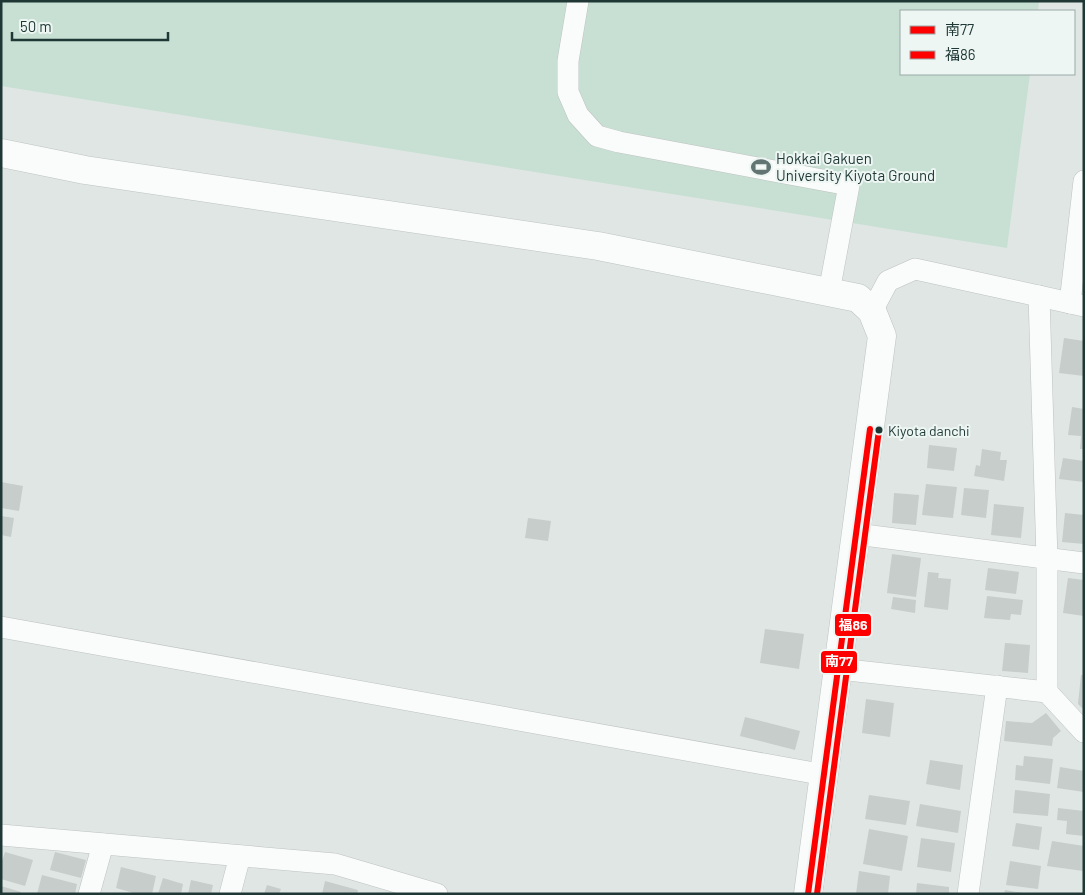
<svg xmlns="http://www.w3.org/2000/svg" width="1085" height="895" viewBox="0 0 1085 895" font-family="Barlow,'Noto Sans JP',sans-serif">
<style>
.green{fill:#c8e0d3}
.building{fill:#c7cdcb}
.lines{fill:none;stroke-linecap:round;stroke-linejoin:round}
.street-casing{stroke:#bdc3c1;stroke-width:22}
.secondary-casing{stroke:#bcc4c2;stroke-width:29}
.street{stroke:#fafbfb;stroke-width:21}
.secondary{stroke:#fafbfb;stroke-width:28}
.bus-1-casing{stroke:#edf6f3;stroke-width:10}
.bus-2-casing{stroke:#edf6f3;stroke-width:10}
.bus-1{stroke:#f00;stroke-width:6}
.bus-2{stroke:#f00;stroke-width:6}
.bus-dot{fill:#1f3835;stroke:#edf6f3;stroke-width:2}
.labels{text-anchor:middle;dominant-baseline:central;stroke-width:4;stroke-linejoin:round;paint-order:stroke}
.bus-label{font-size:14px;fill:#1f3835;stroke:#edf6f3;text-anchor:start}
.poi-label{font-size:15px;fill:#1f3835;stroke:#edf6f3;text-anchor:start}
.line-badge{stroke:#edf6f3;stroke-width:2}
.badge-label{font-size:14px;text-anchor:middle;font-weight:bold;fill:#fff}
</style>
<rect width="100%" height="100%" fill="#e0e6e4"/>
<!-- green -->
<path class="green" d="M1,1H1039L1038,11H901V74H1030L1007,248L1,86Z"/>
<!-- building -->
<g class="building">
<path d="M1064,338L1084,341V376L1059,373Z"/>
<path d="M1072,407L1084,409V449H1080L1081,436L1068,435Z"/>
<path d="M929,445L957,448L954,471L927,468Z"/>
<path d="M982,449L1001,452L1000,460H1007L1004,481L974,476L976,465L980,466Z"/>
<path d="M1063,458L1084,461V482L1059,479Z"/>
<path d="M1,482L23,486L19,511L1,508Z"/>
<path d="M926,484L957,487L953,518L922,515Z"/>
<path d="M964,488L989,490L986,518L961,515Z"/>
<path d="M894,493L919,495L916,525L892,523Z"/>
<path d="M994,504L1024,507L1021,538L991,535Z"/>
<path d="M1065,513L1084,515V544L1062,542Z"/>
<path d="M1,516L14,518L11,537L1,535Z"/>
<path d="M528,518L551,521L548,541L525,538Z"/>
<path d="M892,554L921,558L916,597L887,593Z"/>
<path d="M988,568L1019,572L1016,594L985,590Z"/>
<path d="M928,572L939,573L938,578L951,579L948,610L924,607Z"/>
<path d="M1068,578L1084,580V616L1063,613Z"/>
<path d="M987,596L1023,600L1021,615L1011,614L1010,620L984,618Z"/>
<path d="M893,597L916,600L915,613L891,609Z"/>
<path d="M765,629L804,634L799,669L760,663Z"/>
<path d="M1005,643L1030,645L1028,673L1002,671Z"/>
<path d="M1081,675H1084V710L1078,704Z"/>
<path d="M866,699L894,703L890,737L862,733Z"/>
<path d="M1046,713L1061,731L1053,738L1052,746L1004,741L1006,721L1032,723Z"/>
<path d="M745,717L800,731L795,750L740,736Z"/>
<path d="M1024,756L1053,759L1050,784L1015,780L1016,765L1023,766Z"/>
<path d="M930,760L963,765L960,790L926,784Z"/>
<path d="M1060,767L1084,771V792L1057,788Z"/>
<path d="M1015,790L1050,794L1048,816L1013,813Z"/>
<path d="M869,795L910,801L906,825L865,819Z"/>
<path d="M920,804L961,811L958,833L916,826Z"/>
<path d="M1058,808L1084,811V836L1066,834L1067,821L1057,820Z"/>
<path d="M1016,823L1042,827L1039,850L1012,846Z"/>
<path d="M869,829L908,836L902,871L863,864Z"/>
<path d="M921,838L955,843L951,872L917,867Z"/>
<path d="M1052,841L1084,846L1083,871L1047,866Z"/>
<path d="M5,852L33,860L25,886L1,879V864Z"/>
<path d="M55,852L86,860L81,878L50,870Z"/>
<path d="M1010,861L1041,866L1038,889L1006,885Z"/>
<path d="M121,867L156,876L152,894H137L116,888Z"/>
<path d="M859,871L890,876L888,894H856Z"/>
<path d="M42,875L77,884L75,894H37Z"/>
<path d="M163,878L183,884L181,894H158Z"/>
<path d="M191,880L213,885L211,894H188Z"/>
<path d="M325,881L358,890L357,894H322Z"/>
<path d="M917,883L949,887V894H916Z"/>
<path d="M267,885L281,889L279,894H264Z"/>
<path d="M1,886L21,892L20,894H1Z"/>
<path d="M1005,890L1023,893V894H1004Z"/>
</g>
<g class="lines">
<defs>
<g id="street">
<path d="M578,1L568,61V92L578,115L597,136L619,142L849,185L829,292"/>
<path d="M1039,296L1047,559V692"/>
<path d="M1070,303L1084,181"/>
<path d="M872,311L888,281L915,269L1084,306"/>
<path d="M856,534L1084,563"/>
<path d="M1,627L825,775"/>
<path d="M839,669L1047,692L1084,732"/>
<path d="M1,835L335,864L437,894"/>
<path d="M89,894L103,844"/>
<path d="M230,894L240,856"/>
<path d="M968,894L997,686"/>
</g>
<path id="secondary" d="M1,153L85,170L598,246L858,298L872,311L882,336L808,894"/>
</defs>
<!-- street casing -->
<use href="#street" class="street-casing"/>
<!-- secondary casing -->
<use href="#secondary" class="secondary-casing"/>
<!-- street -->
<use href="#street" class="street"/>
<!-- secondary -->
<use href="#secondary" class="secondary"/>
<defs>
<path id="bus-1" d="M808,894L870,429"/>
<path id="bus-2" d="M817,894L879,430"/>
</defs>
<!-- bus-1 casing -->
<use href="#bus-1" class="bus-1-casing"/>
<!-- bus-2 casing -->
<use href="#bus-2" class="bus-2-casing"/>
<!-- bus-1 -->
<use href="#bus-1" class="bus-1"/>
<!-- bus-2 -->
<use href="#bus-2" class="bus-2"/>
</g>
<!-- icons -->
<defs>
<symbol id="stadium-bare" viewBox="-9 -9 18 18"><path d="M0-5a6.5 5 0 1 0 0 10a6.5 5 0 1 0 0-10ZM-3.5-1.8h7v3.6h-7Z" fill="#637572" stroke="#edf6f3" stroke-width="2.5" paint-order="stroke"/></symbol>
</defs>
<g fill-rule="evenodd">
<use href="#stadium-bare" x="747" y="153" width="28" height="28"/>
</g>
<!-- markers -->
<circle class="bus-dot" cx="879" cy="430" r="4.5"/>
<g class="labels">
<!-- bus labels -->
<g class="bus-label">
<text x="888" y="430">Kiyota danchi</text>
</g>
<!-- poi labels -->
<g class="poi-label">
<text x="776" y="158">Hokkai Gakuen<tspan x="776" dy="17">University Kiyota Ground</tspan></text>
</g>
</g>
<g class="line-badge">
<rect x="834" y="613" width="38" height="24" rx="5" fill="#f00"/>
<rect x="820" y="650" width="38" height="24" rx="5" fill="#f00"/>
</g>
<g class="badge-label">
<text x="853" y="630">福86</text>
<text x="839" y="666">南77</text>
</g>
<!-- border -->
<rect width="1085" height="895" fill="none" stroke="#1f3835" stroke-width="5"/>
<!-- legend -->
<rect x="900" y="10" width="175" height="65" fill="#edf6f3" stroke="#9baaa7"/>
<rect x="910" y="26" width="25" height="8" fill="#ff0000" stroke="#9baaa7"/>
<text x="945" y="35" font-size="15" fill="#1f3835">南77</text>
<rect x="910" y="51" width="25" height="8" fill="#ff0000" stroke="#9baaa7"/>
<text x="945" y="60" font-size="15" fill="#1f3835">福86</text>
<!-- scale -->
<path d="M12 32v8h156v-8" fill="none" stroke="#1f3835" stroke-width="2.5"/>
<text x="20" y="32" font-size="15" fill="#1f3835" stroke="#edf6f3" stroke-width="4" paint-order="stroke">50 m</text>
</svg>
